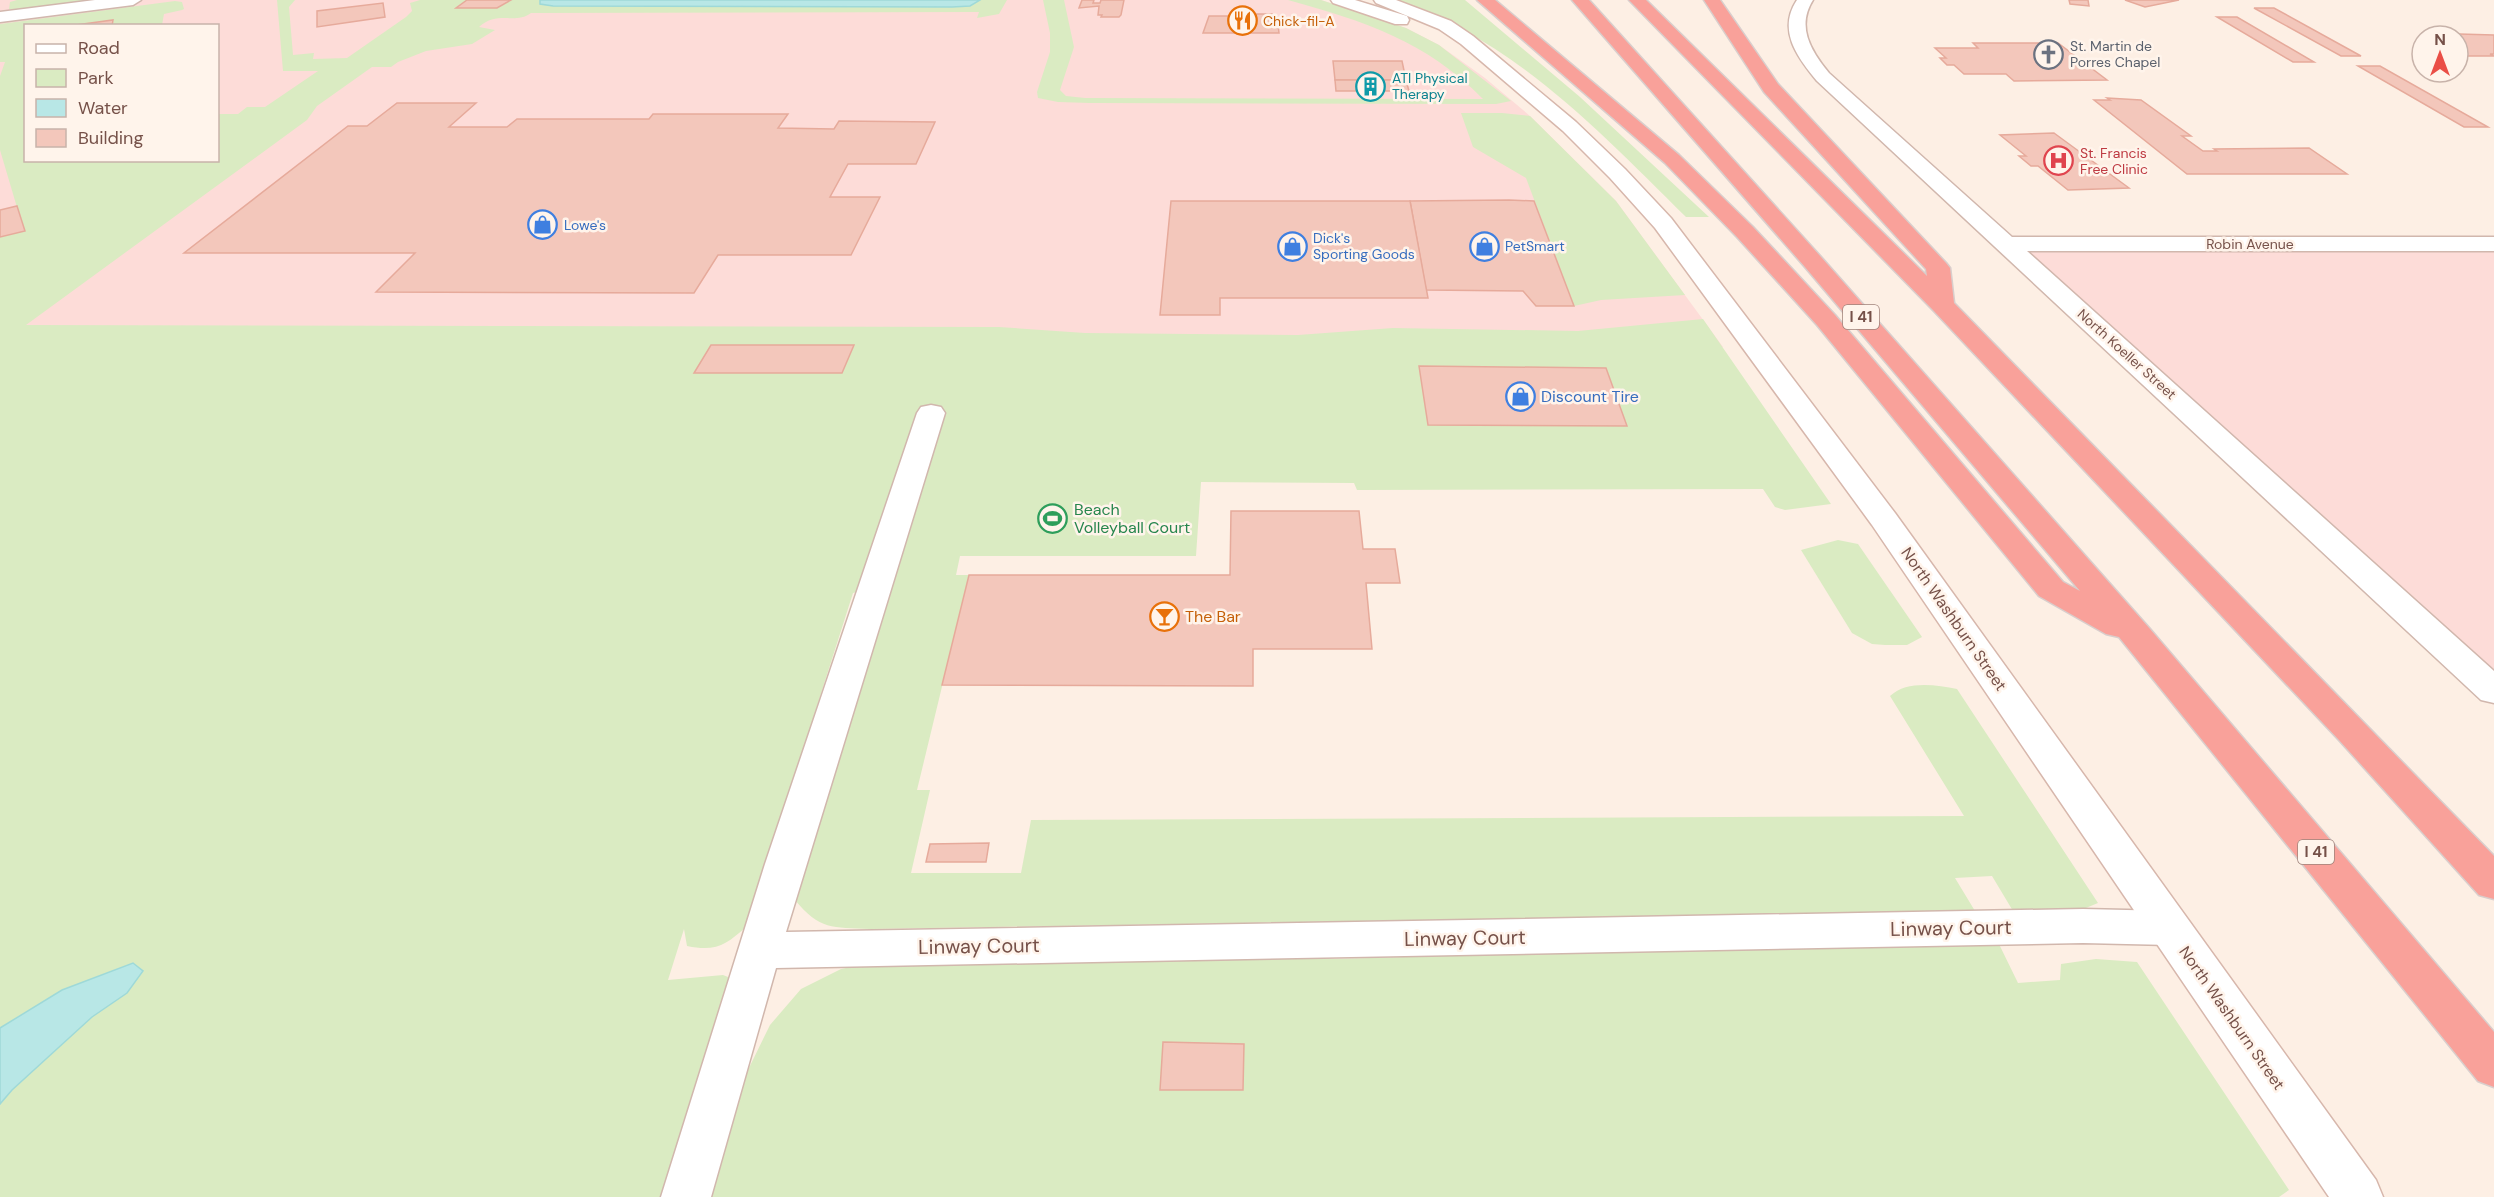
<svg xmlns="http://www.w3.org/2000/svg" width="2494" height="1197" viewBox="0 0 2494 1197" font-family="'DM Sans',sans-serif">
<style>
.commercial{fill:#fddcd8;fill-rule:evenodd}
.green{fill:#daebc2;fill-rule:evenodd}
.water{fill:#b8e7e6;stroke:#9ed9d8;stroke-width:1.5}
.building{fill:#f3c7bb;stroke:#e6aa9b;stroke-width:1.5}
.lines{fill:none;stroke-linecap:round;stroke-linejoin:round}
.street-casing{stroke:#d1b7ad;stroke-width:3}
.secondary-casing{stroke:#d7b7ac;stroke-width:3}
.highway-casing{stroke:#d9cecc;stroke-width:3}
.street{fill:#fff;fill-rule:evenodd}
.secondary{fill:#fff;fill-rule:evenodd}
.highway{fill:#f9a19a;fill-rule:evenodd}
.labels{text-anchor:middle;dominant-baseline:central;stroke-width:5;stroke-linejoin:round;paint-order:stroke}
.far-food-label{font-size:14px;fill:#c56008;stroke:#fff4eb;text-anchor:start}
.far-worship-label{font-size:14px;fill:#5b616d;stroke:#fff4eb;text-anchor:start}
.far-culture-label{font-size:14px;fill:#0d838f;stroke:#fff4eb;text-anchor:start}
.far-health-label{font-size:14px;fill:#be3a42;stroke:#fff4eb;text-anchor:start}
.far-shop-label{font-size:14px;fill:#366cbe;stroke:#fff4eb;text-anchor:start}
.far-street-label{font-size:14px;fill:#765149;stroke:#fff4eb}
.shield{fill:#fff4eb;stroke:#9f827a;stroke-width:1.5}
.shield-label{font-size:15px;font-weight:bold;fill:#765149}
.shop-label{font-size:16px;fill:#366cbe;stroke:#fff4eb;text-anchor:start}
.leisure-label{font-size:16px;fill:#27864d;stroke:#fff4eb;text-anchor:start}
.food-label{font-size:16px;fill:#c56008;stroke:#fff4eb;text-anchor:start}
.street-label{font-size:16px;fill:#765149;stroke:#fff4eb}
.near-street-label{font-size:20px;fill:#765149;stroke:#fff4eb}
</style>
<rect width="100%" height="100%" fill="#fdefe4"/>
<!-- commercial -->
<g class="commercial">
<path d="M0,0H1321L1406,28L1439,45L1485,78L1530,116L1616,201L1723,347H0ZM26,26H218V160H26Z"/>
<path d="M2006,244H2494V691Z"/>
</g>
<!-- green -->
<g class="green">
<path d="M17,0H91L16,10L9,9L10,2Z"/>
<path d="M277,0H295L289,7L293,55L314,53L313,59L347,58L406,17L412,11L410,3L420,0H540V4L553,6L952,7L970,6L980,0H1007L999,14L977,18L979,12L531,13C515,25 498,10 479,27L495,30L472,44L426,51L398,62L391,67H372L317,106L307,120L26,325L999,327L1085,333L1298,335L1393,328L1578,331L1703,319L1831,504L1785,510L1775,507L1763,489L1357,490L1354,483L1201,482L1196,556H960L956,575H969L917,790H930L911,873H1021L1031,820L1964,816L1890,696C1907,680 1936,685 1957,689L2098,903L2081,910L2013,911L1992,876L1955,878L1975,911L871,929C831,927 821,931 794,899L884,586L853,593L747,926C726,945 716,952 687,946L684,929L668,980L723,975L733,979L662,1197H0V1104L12,1090L92,1017L127,993L133,963L62,990L0,1028V237L24,231L0,150V76L5,62H0V24L175,1L182,2L184,9L182,10L164,14L162,25H112V20L75,25L26,26V160H218V114H238L247,107H265L318,71H283ZM711,345H854L842,373H695Z"/>
<path d="M1043,0H1064L1074,47L1060,90L1066,96L1085,98L1483,99C1426,41 1364,21 1288,0H1321L1406,28L1439,45L1511,101L1496,104L1090,103L1058,102L1038,98L1037,92L1050,52V33Z"/>
<path d="M1394,0H1465L1580,97L1709,217H1686C1600,132 1512,38 1394,0Z"/>
<path d="M1461,113H1502L1530,116L1616,201L1685,295L1601,300L1574,306L1526,178L1473,147Z"/>
<path d="M1838,540L1858,544L1922,637L1907,645H1885L1872,644L1852,633L1801,550Z"/>
<path d="M1997,940L2018,983L2060,980L2061,964L2096,959L2137,962L2289,1190L2279,1197H708L746,1074L770,1025L801,989L841,969L871,963L1233,957L1335,959Z"/>
</g>
<!-- water -->
<g class="water">
<path d="M540,0H980L970,6L952,7L553,6L540,4Z"/>
<path d="M133,963L143,971L127,993L92,1017L12,1090L0,1104V1028L62,990Z"/>
</g>
<!-- building -->
<g class="building">
<path d="M467,0H511L497,8H456Z"/>
<path d="M1082,0H1094L1093,3H1100L1101,0H1124L1121,15L1119,17H1101L1102,15H1098L1099,6L1079,8Z"/>
<path d="M2069,0H2088L2089,6L2070,4Z"/>
<path d="M2125,0H2179L2145,7Z"/>
<path d="M383,3L385,17L317,27V11Z"/>
<path d="M2254,8H2274L2361,56H2341Z"/>
<path d="M1244,14H1272V17H1277L1279,33H1203L1209,16H1243Z"/>
<path d="M2217,17H2237L2314,62H2293Z"/>
<path d="M113,20L112,26H75L76,25Z"/>
<path d="M2424,33L2494,35V54H2490L2494,56H2467L2458,51V36H2429Z"/>
<path d="M1973,43H2058L2107,80L2014,81L2006,74H1964L1954,65H1947L1940,58H1946L1935,48H1978Z"/>
<path d="M1333,61H1402L1406,80H1335Z"/>
<path d="M2358,66H2380L2488,127H2464Z"/>
<path d="M1335,80H1406L1409,91H1336Z"/>
<path d="M2107,98L2141,100L2191,136H2182L2203,151H2217L2214,149L2309,148L2347,174H2187L2094,100H2110Z"/>
<path d="M397,103H476L449,127H507L517,119H649L653,114H788L778,128L834,129L839,121L935,122L916,164H848L830,197H880L851,255H718L694,293L376,292L415,253H184L348,126H367Z"/>
<path d="M2054,133L2129,188L2068,190L2038,166H2031L2019,156H2026L2000,135Z"/>
<path d="M1509,200L1534,201L1574,306H1536L1523,291L1426,290L1410,201Z"/>
<path d="M1171,201H1410L1428,298H1220V315H1160Z"/>
<path d="M17,206L25,231L0,237V210Z"/>
<path d="M711,345H854L842,373H694Z"/>
<path d="M1419,366L1606,368L1627,426L1428,425Z"/>
<path d="M1231,511H1359L1363,549H1395L1400,583H1366L1372,649H1253V686L942,685L969,575H1230Z"/>
<path d="M989,843L986,862H926L930,844Z"/>
<path d="M1163,1042L1244,1044L1243,1090H1160Z"/>
</g>
<g class="lines">
<defs>
<g id="street">
<path d="M95,0H141L133,5L0,22V12Z"/>
<path d="M1797,0H1813C1796,27 1811,51 1829,73L2012,237H2494V251H2027L2494,671V703L2481,700L1817,81C1797,57 1777,30 1797,0Z"/>
<path d="M931,405L941,407L945,413L786,932L2083,909L2170,911L2185,916L2191,928L2185,940L2170,945L2083,943L776,968L711,1197H661L765,864L917,413L921,407Z"/>
</g>
<g id="secondary">
<path d="M1331,0H1355L1407,16L1409,20L1407,24H1395L1333,3Z"/>
<path d="M1374,0H1396L1451,21L1473,36L1576,122L1625,169L1671,218L1895,513L2376,1180L2383,1197H2329L1872,525L1655,228L1610,178L1563,131L1461,44L1439,29L1376,3Z"/>
</g>
<g id="highway">
<path d="M1477,0H1495L1679,155L1753,227L1835,315L2063,582L2080,591L1805,267L1572,0H1589L1821,257L2150,629L2494,1032V1087L2478,1081L2119,637L2106,634L2039,596L1817,325L1737,237L1665,163Z"/>
<path d="M1629,0H1646L1927,276L1926,269L1764,92L1704,0H1720L1778,84L1946,263L1950,268L1954,303L2494,856V899L2479,895L2339,740L1933,310Z"/>
</g>
</defs>
<!-- street casing -->
<use href="#street" class="street-casing"/>
<!-- secondary casing -->
<use href="#secondary" class="secondary-casing"/>
<!-- highway casing -->
<use href="#highway" class="highway-casing"/>
<!-- street -->
<use href="#street" class="street"/>
<!-- secondary -->
<use href="#secondary" class="secondary"/>
<!-- highway -->
<use href="#highway" class="highway"/>
</g>
<!-- icons -->
<defs>
<symbol id="restaurant-ring" viewBox="-11 -11 22 22"><circle r="9.5" fill="#fff4eb" stroke="#e8710a" stroke-width="1.5"/><path d="M-5-6h1v4h1v-4h1v4h1v-4h1v5L-1.5 .5V6h-2V.5L-5-1ZM5-6V6H3V1.5H1.5Q1.5-4 5-6Z" fill="#e8710a"/></symbol>
<symbol id="church-ring" viewBox="-11 -11 22 22"><circle r="9.5" fill="#fff4eb" stroke="#6b7280" stroke-width="1.5"/><path d="M-1.2-6h2.4v3.5h3.3v2.4h-3.3V6h-2.4V-.1h-3.3v-2.4h3.3Z" fill="#6b7280"/></symbol>
<symbol id="building-ring" viewBox="-11 -11 22 22"><circle r="9.5" fill="#fff4eb" stroke="#0f9aa8" stroke-width="1.5"/><path d="M-4-6H4V6H1V3H-1V6H-4ZM-2.5-4.3h1.7v1.8h-1.7ZM.8-4.3h1.7v1.8H.8ZM-2.5-1h1.7V.8h-1.7ZM.8-1h1.7V.8H.8Z" fill="#0f9aa8"/></symbol>
<symbol id="hospital-ring" viewBox="-11 -11 22 22"><circle r="9.5" fill="#fff4eb" stroke="#e0444e" stroke-width="1.5"/><path d="M-5-5h3v3.5h4V-5h3V5h-3V1.5h-4V5h-3Z" fill="#e0444e"/></symbol>
<symbol id="shop-ring" viewBox="-11 -11 22 22"><circle r="9.5" fill="#fff4eb" stroke="#3f7fe0" stroke-width="1.5"/><path d="M-5-2.5h2.3a2.7 3.5 0 0 1 5.4 0H5L5.5 6h-11ZM-1.5-2.5h3a1.5 2.3 0 0 0-3 0Z" fill="#3f7fe0"/></symbol>
<symbol id="stadium-ring" viewBox="-11 -11 22 22"><circle r="9.5" fill="#fff4eb" stroke="#2e9e5b" stroke-width="1.5"/><path d="M0-5a6.5 5 0 1 0 0 10a6.5 5 0 1 0 0-10ZM-3.5-1.8h7v3.6h-7Z" fill="#2e9e5b"/></symbol>
<symbol id="bar-ring" viewBox="-11 -11 22 22"><circle r="9.5" fill="#fff4eb" stroke="#e8710a" stroke-width="1.5"/><path d="M-6-5H6L.8 .8V4.5H3.5V6h-7V4.5H-.8V.8Z" fill="#e8710a"/></symbol>
</defs>
<g fill-rule="evenodd">
<use href="#restaurant-ring" x="1226" y="4" width="33" height="33"/>
<use href="#church-ring" x="2032" y="38" width="33" height="33"/>
<use href="#building-ring" x="1354" y="70" width="33" height="33"/>
<use href="#hospital-ring" x="2042" y="144" width="33" height="33"/>
<use href="#shop-ring" x="526" y="208" width="33" height="33"/>
<use href="#shop-ring" x="1276" y="230" width="33" height="33"/>
<use href="#shop-ring" x="1468" y="230" width="33" height="33"/>
<use href="#shop-ring" x="1504" y="380" width="33" height="33"/>
<use href="#stadium-ring" x="1036" y="502" width="33" height="33"/>
<use href="#bar-ring" x="1148" y="600" width="33" height="33"/>
</g>
<g class="labels">
<!-- far-food labels -->
<g class="far-food-label">
<text x="1263" y="21">Chick-fil-A</text>
</g>
<!-- far-worship labels -->
<g class="far-worship-label">
<text x="2070" y="46">St. Martin de<tspan x="2070" dy="16">Porres Chapel</tspan></text>
</g>
<!-- far-culture labels -->
<g class="far-culture-label">
<text x="1392" y="78">ATI Physical<tspan x="1392" dy="16">Therapy</tspan></text>
</g>
<!-- far-health labels -->
<g class="far-health-label">
<text x="2080" y="153">St. Francis<tspan x="2080" dy="16">Free Clinic</tspan></text>
</g>
<!-- far-shop labels -->
<g class="far-shop-label">
<text x="564" y="225">Lowe's</text>
<text x="1313" y="238">Dick's<tspan x="1313" dy="16">Sporting Goods</tspan></text>
<text x="1505" y="246">PetSmart</text>
</g>
<!-- far-street labels -->
<g class="far-street-label">
<text x="2250" y="244">Robin Avenue</text>
<text transform="translate(2127 354) rotate(42)">North Koeller Street</text>
</g>
<!-- shield labels -->
<g class="shield">
<rect x="1843" y="305" width="36" height="24" rx="4.5"/>
<rect x="2298" y="840" width="36" height="24" rx="4.5"/>
</g>
<g class="shield-label">
<text x="1861" y="317">I 41</text>
<text x="2316" y="852">I 41</text>
</g>
<!-- shop labels -->
<g class="shop-label">
<text x="1541" y="396">Discount Tire</text>
</g>
<!-- leisure labels -->
<g class="leisure-label">
<text x="1074" y="509">Beach<tspan x="1074" dy="18">Volleyball Court</tspan></text>
</g>
<!-- food labels -->
<g class="food-label">
<text x="1185" y="616">The Bar</text>
</g>
<!-- street labels -->
<g class="street-label">
<text transform="translate(1954 619) rotate(55)">North Washburn Street</text>
<text transform="translate(2232 1018) rotate(55)">North Washburn Street</text>
</g>
<!-- near-street labels -->
<g class="near-street-label">
<text transform="translate(1951 928) rotate(-1)">Linway Court</text>
<text transform="translate(1465 938) rotate(-1)">Linway Court</text>
<text transform="translate(979 946) rotate(-1)">Linway Court</text>
</g>
</g>
<!-- legend -->
<rect x="24" y="24" width="195" height="138" fill="#fff4eb" stroke="#c8b3aa" stroke-width="1.5"/>
<rect x="36" y="44" width="30" height="9" fill="#ffffff" stroke="#c8b3aa" stroke-width="1.5"/>
<text x="78" y="54" font-size="18" fill="#765149">Road</text>
<rect x="36" y="69" width="30" height="18" fill="#daebc2" stroke="#c8b3aa" stroke-width="1.5"/>
<text x="78" y="84" font-size="18" fill="#765149">Park</text>
<rect x="36" y="99" width="30" height="18" fill="#b8e7e6" stroke="#c8b3aa" stroke-width="1.5"/>
<text x="78" y="114" font-size="18" fill="#765149">Water</text>
<rect x="36" y="129" width="30" height="18" fill="#f3c7bb" stroke="#c8b3aa" stroke-width="1.5"/>
<text x="78" y="144" font-size="18" fill="#765149">Building</text>
<!-- north arrow -->
<g transform="translate(2440 54)"><circle r="28" fill="#fff4eb" stroke="#c8b3aa" stroke-width="1.5"/>
<path d="M0-4.5L10 22L0 15L-10 22Z" fill="#ea4e46"/>
<text y="-9" font-size="16" font-weight="bold" text-anchor="middle" fill="#765149">N</text>
</g>
</svg>
